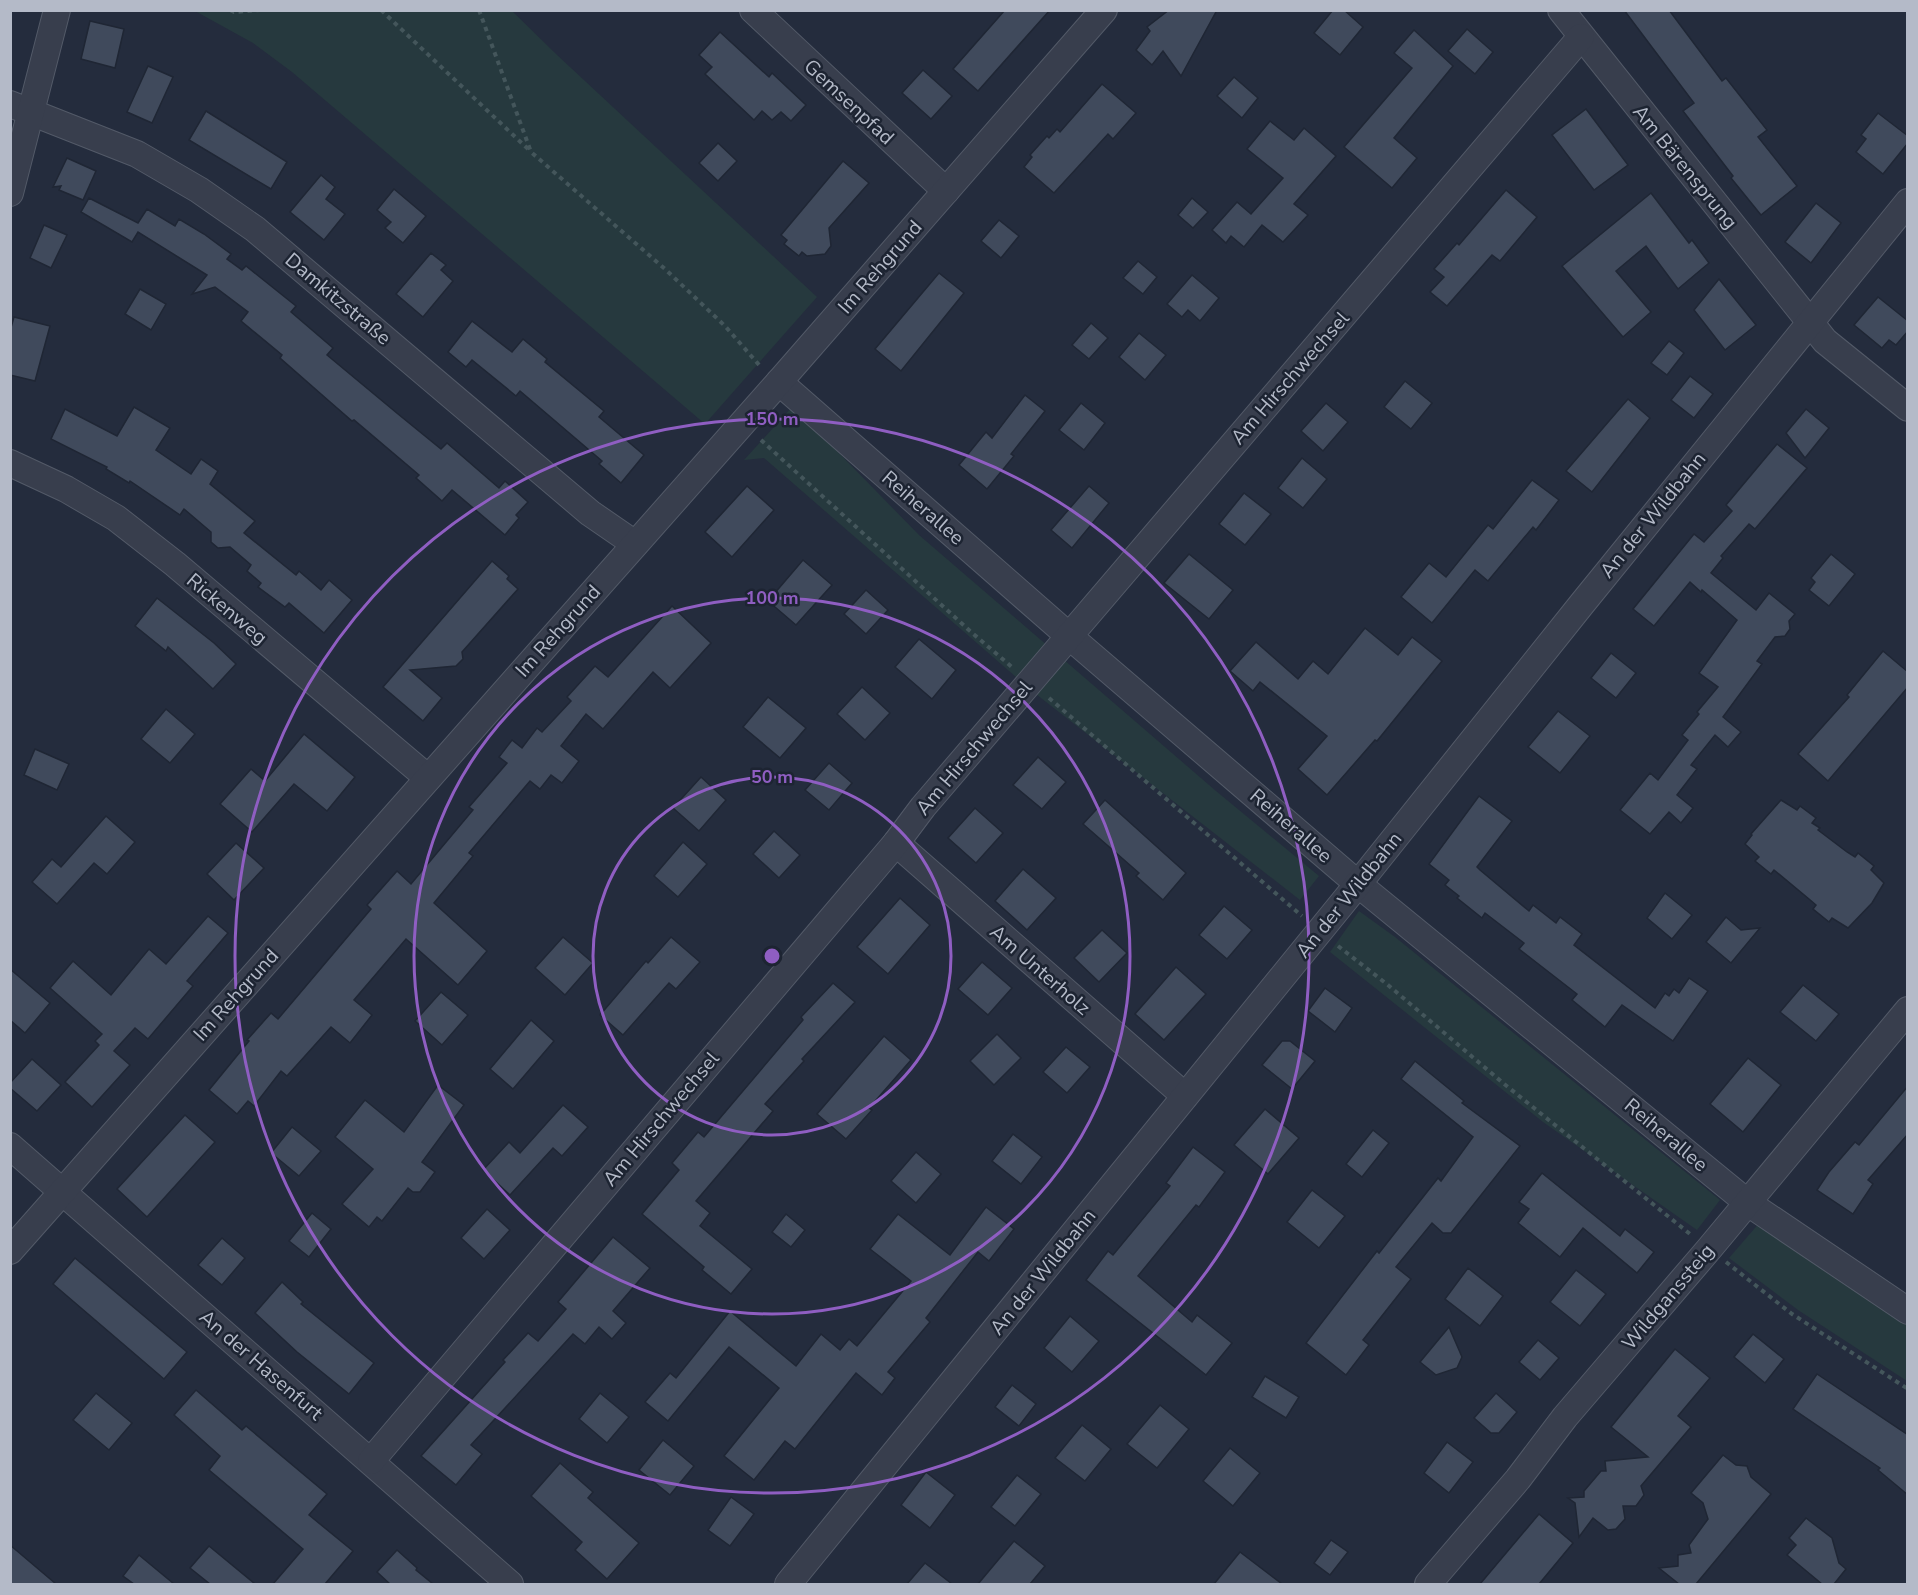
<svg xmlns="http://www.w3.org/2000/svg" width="1918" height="1595" viewBox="0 0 1918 1595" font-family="'Nunito Sans',sans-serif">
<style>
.green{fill:#26393e}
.building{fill:#404a5c;stroke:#1f2634;stroke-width:1.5}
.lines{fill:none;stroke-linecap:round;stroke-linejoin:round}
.minor-casing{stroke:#535a68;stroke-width:28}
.path{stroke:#44565b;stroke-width:4;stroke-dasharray:4.5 4.5;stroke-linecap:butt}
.minor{stroke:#383e4d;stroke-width:26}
.ring{fill:none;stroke:#8f5ec2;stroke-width:3}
.labels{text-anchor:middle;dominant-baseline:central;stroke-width:5;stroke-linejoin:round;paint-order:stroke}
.street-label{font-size:20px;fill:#b4bac8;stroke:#1d2432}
.centre{fill:#8f5ec2;stroke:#1d2432;stroke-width:3}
.ring-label{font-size:18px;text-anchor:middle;font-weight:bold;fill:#8f5ec2;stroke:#1d2432;stroke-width:5;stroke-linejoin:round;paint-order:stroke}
</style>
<rect width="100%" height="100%" fill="#242c3d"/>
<!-- green -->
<g class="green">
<path d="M195,11H512L556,54L817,297L705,424L292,72L253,43Z"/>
<path d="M793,406L919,535L1216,791L1319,876L1300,900L1032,691L764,458L744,460Z"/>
<path d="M1359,911L1395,937L1720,1200L1697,1230L1543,1122L1330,952Z"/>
<path d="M1761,1221L1907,1324V1381L1798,1310L1729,1258Z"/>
</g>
<!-- building -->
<g class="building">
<path d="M1005,10H1050L978,91L953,69Z"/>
<path d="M1169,10H1217L1181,76L1163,51L1152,65L1136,50L1150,31L1147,27Z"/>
<path d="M1333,10H1344L1363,27L1340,55L1314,33Z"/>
<path d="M1624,10H1669L1722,81L1726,78L1767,130L1758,137L1797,186L1761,215L1731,178L1733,176L1683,111L1694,103Z"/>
<path d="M90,21L124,29L115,68L81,59Z"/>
<path d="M1467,29L1493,52L1475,74L1448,51Z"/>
<path d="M1414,30L1453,66L1394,138L1417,158L1392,188L1344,147L1412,68L1394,53Z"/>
<path d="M720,32L769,77L772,73L806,105L791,121L781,112L772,120L762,111L754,120L705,74L712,67L699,55Z"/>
<path d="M148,66L173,77L152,123L127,112Z"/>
<path d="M923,70L952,96L931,119L902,93Z"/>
<path d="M1234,77L1258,98L1242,118L1217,96Z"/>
<path d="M1102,84L1136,113L1113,139L1108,134L1054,193L1024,167L1032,157L1030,155L1047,136L1049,138L1057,129L1060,132Z"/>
<path d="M1586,109L1628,165L1594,190L1552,135Z"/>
<path d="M206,111L287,162L271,189L189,140Z"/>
<path d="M1878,113L1908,136V143L1883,174L1856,152L1866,139L1861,135Z"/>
<path d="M1270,121L1294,140L1304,128L1336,156L1294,204L1308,215L1283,242L1262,225L1244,247L1231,236L1226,243L1212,230L1237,202L1251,214L1283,178L1247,149Z"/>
<path d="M718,143L737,161L718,181L699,163Z"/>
<path d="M67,158L96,171L83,200L59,190L61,186L53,187Z"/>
<path d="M843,161L869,183L829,228L831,246L825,254L807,256L802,252L799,256L784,244L787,240L781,235Z"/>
<path d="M321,175L335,187L326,199L345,214L324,240L290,212Z"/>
<path d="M394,189L426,216L403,243L385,228L391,222L377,210Z"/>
<path d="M1506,190L1537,217L1500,261L1492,255L1447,306L1430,292L1444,277L1434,269L1457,243L1459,245Z"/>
<path d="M1651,193L1689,243L1692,240L1709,263L1678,289L1646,246L1616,271L1651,312L1623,337L1562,266Z"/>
<path d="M89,198L138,223L147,209L175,226L179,219L204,234L231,254L227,259L242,270L246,266L296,306L291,312L333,348L327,355L398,414L441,449L447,443L499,488L505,481L528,502L516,515L519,518L505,535L452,490L442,501L416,478L419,475L354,420L352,421L329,401L280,358L282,355L241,321L248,312L215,287L192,294L207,275L138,232L132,242L81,212Z"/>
<path d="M1192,198L1208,212L1193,228L1178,215Z"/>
<path d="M1816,203L1841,223L1811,263L1785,242Z"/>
<path d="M999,220L1019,236L1001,258L981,241Z"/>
<path d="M44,225L67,235L51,268L30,258Z"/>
<path d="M431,253L446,265L441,270L453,281L423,317L396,294Z"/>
<path d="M1138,261L1157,277L1143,294L1123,278Z"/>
<path d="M939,273L964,293L901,371L875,349Z"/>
<path d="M1192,275L1219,298L1200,321L1188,310L1182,317L1167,304Z"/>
<path d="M1719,279L1756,325L1725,350L1694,310Z"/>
<path d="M140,289L166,304L151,330L125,314Z"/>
<path d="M1878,297L1908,321V331L1896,345L1889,340L1882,348L1854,325Z"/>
<path d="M14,317L50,326L35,381L10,375V331Z"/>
<path d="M472,321L512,352L523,339L547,359L545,362L604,411L599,417L644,455L621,483L599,464L602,461L520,391L516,396L472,360L466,367L448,352Z"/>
<path d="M1091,323L1108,338L1089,359L1072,345Z"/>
<path d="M1139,333L1166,355L1145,380L1119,357Z"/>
<path d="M1669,341L1684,353L1667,375L1651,363Z"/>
<path d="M1690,376L1713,394L1694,418L1671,400Z"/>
<path d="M1405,381L1432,403L1411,429L1384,407Z"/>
<path d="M1025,395L1045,411L1011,454L1014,456L987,489L959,465L986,432L992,438Z"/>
<path d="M1628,399L1650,418L1592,492L1566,471Z"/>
<path d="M1081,403L1105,423L1084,450L1059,430Z"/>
<path d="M1326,403L1348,422L1323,451L1301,431Z"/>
<path d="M134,407L170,428L156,450L191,474L201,459L218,471L210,484L255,521L244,533L296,575L299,571L321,590L329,580L352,600L324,633L289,603L285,607L258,587L261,583L247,571L251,565L230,547L218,548L211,542V532L184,509L180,515L130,481L129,483L106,469L107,467L51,439L65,409L117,436Z"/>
<path d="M1806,409L1829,428L1805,458L1786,433Z"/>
<path d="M1777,444L1807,468L1755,529L1749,524L1721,556L1723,558L1711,573L1756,610L1769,593L1795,614L1789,621L1790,629L1785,636L1775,637L1757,661L1762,664L1723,717L1741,732L1728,747L1715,735L1691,765L1697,769L1677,795L1693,808L1681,823L1669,812L1650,834L1620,810L1650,773L1658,780L1688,740L1682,735L1699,714L1697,712L1718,687L1699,673L1737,620L1702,590L1701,592L1690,582L1654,626L1633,609L1694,534L1704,542L1732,511L1726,505Z"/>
<path d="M1302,458L1327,479L1303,508L1278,488Z"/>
<path d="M1532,480L1559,500L1536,530L1533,527L1488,581L1475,570L1432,623L1401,597L1429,563L1446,577L1488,525L1493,529Z"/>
<path d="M747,486L774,510L732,557L705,532Z"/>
<path d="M1089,486L1109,503L1072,548L1051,530Z"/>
<path d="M1244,493L1271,514L1245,545L1219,524Z"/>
<path d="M1189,554L1233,590L1209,619L1164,583Z"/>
<path d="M1831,554L1855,574L1829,606L1809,590L1815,582L1811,578Z"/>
<path d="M803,560L832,585L796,625L768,601Z"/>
<path d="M492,561L509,576L507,579L518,589L462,652L463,659L456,666L410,670L442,698L423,721L383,687Z"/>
<path d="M866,590L888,610L866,634L844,614Z"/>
<path d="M157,598L214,643L236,664L213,689L168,647L166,651L135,626Z"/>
<path d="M672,606L711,643L670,688L653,672L603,729L586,714L561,746L579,761L562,783L551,775L540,789L530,781L469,853L473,856L434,903L487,951L458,985L406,939L354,1000L372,1015L350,1043L331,1027L287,1076L281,1071L254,1106L248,1101L237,1114L209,1090L249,1041L247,1040L271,1013L278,1019L371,909L367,905L397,871L411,884L473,810L469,807L507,763L499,757L512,740L522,748L537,728L542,732L571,701L567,697L595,666L608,677Z"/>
<path d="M1365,628L1398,655L1412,637L1442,661L1377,741L1375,740L1327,795L1298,769L1327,736L1260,682L1253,691L1230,671L1256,642L1298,679L1313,661L1328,674Z"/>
<path d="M919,639L956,670L932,699L895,667Z"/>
<path d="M1883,651L1908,672V687L1828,781L1798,754L1849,697L1847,695Z"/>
<path d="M1611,653L1636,673L1616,698L1591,678Z"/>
<path d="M862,687L890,713L865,740L837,714Z"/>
<path d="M768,697L806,728L780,758L743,727Z"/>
<path d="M166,709L195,734L170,763L141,739Z"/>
<path d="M1558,711L1590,736L1560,773L1528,747Z"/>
<path d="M304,734L355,777L327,811L294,784L252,832L220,804L251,769L265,781Z"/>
<path d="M35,749L69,764L57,790L24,775Z"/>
<path d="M1038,757L1066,782L1042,809L1013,785Z"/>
<path d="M829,763L852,783L829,810L805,790Z"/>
<path d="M701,777L726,800L699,831L673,808Z"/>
<path d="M1479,796L1512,821L1477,867L1480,870L1529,911L1533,905L1556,923L1560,917L1582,934L1574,945L1655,1008L1665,993L1669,996L1674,989L1679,993L1689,978L1708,991L1673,1041L1622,1005L1605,1027L1572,1000L1577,994L1519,949L1524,943L1485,913L1482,918L1457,898L1459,896L1445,885L1449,880L1429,864Z"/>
<path d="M1105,800L1186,873L1163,900L1136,876L1139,873L1083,824Z"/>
<path d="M1781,800L1797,810L1800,806L1816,818L1812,823L1820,828L1818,830L1847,852L1855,857L1858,853L1874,866L1871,870L1884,883L1872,903L1848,928L1832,918L1829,922L1813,909L1816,905L1809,899L1774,870L1771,874L1755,861L1759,857L1745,844L1752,835L1751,834Z"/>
<path d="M975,808L1003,833L976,863L948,838Z"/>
<path d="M106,816L135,842L107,874L94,863L57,904L32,882L52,859L61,867Z"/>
<path d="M774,831L800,855L779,878L753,854Z"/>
<path d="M683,842L707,864L678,897L654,876Z"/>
<path d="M236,843L264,868L234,900L207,874Z"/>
<path d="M1023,869L1056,898L1027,930L995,901Z"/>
<path d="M1665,893L1692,915L1672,939L1647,918Z"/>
<path d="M900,898L930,925L888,974L857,947Z"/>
<path d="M1224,906L1252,930L1227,959L1199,935Z"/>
<path d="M208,916L228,933L187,981L193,986L148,1039L135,1028L114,1051L130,1065L92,1107L65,1082L99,1045L95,1041L102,1034L50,988L73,961L111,995L149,949L166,964Z"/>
<path d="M1726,917L1741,930L1760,928L1731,963L1706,942Z"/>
<path d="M1102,930L1127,953L1099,982L1074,958Z"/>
<path d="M563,937L593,963L565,995L535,968Z"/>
<path d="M671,937L700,962L676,989L669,983L623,1035L600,1015L646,961L648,963Z"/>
<path d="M982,962L1012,988L988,1015L958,989Z"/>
<path d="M1176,967L1206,994L1164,1040L1135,1014Z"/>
<path d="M10,969L50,1003L25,1033L10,1020Z"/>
<path d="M833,983L855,1002L802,1059L804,1061L765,1104L773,1111L696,1201L710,1213L700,1226L752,1269L731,1294L702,1270L704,1267L642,1214L679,1170L672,1163L698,1132L704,1137L803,1020L801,1017Z"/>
<path d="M1803,985L1839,1014L1816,1041L1780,1012Z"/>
<path d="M1325,988L1352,1008L1335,1032L1308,1011Z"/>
<path d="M441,992L468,1015L442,1045L415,1021Z"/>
<path d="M531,1020L554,1041L513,1089L490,1069Z"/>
<path d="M997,1034L1021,1058L994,1085L970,1061Z"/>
<path d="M884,1036L911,1060L869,1108L872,1110L846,1139L817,1114Z"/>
<path d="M1282,1041H1290L1315,1061L1292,1089L1262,1065Z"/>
<path d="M1066,1047L1090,1067L1067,1093L1043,1072Z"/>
<path d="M1748,1058L1781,1085L1743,1132L1710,1104Z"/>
<path d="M32,1059L61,1085L37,1111L10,1088V1083Z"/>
<path d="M1415,1061L1464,1101L1462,1103L1520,1146L1451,1233H1443L1432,1223L1396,1267L1411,1279L1363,1340L1369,1345L1346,1375L1306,1343L1377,1251L1379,1253L1438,1178L1441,1181L1473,1137L1401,1079Z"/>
<path d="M438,1085L464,1105L422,1162L435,1172L420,1192H413L408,1188L382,1221L377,1217L369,1227L342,1204L373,1169L335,1137L365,1100L404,1132Z"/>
<path d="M1908,1086V1134L1868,1180L1873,1184L1853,1214L1817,1190L1829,1172L1855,1142L1859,1145Z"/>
<path d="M563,1105L588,1127L562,1156L553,1148L510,1195L483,1170L509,1142L520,1153Z"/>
<path d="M1265,1109L1299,1138L1268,1174L1234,1145Z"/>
<path d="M185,1115L215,1142L147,1217L117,1189Z"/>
<path d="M292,1127L321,1151L299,1176L271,1153Z"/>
<path d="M1373,1130L1389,1143L1362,1177L1346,1164Z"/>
<path d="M1013,1134L1042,1157L1021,1184L992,1161Z"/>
<path d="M1193,1147L1225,1172L1199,1207L1196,1205L1138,1276L1192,1322L1197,1315L1232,1343L1206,1375L1086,1280L1108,1251L1113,1255L1170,1186L1166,1183Z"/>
<path d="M916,1152L941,1174L916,1203L891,1181Z"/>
<path d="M1542,1173L1620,1236L1625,1229L1654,1252L1637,1273L1583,1228L1560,1257L1518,1223L1529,1209L1519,1202Z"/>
<path d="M1312,1190L1345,1216L1319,1248L1287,1222Z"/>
<path d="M986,1207L1014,1229L989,1261L978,1252L926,1318L930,1322L888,1372L895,1378L882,1395L856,1373L795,1449L785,1441L754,1480L724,1456L779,1388L729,1347L668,1421L645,1402L670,1373L676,1378L730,1311L796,1366L821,1334L840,1350L849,1339L857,1346L911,1281L870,1249L898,1214L950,1255Z"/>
<path d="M487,1209L510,1230L484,1259L461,1238Z"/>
<path d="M312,1213L331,1229L309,1257L289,1241Z"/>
<path d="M786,1214L805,1230L791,1247L772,1232Z"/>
<path d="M613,1237L650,1268L613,1311L626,1323L612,1339L599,1327L585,1344L573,1334L471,1445L482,1454L456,1485L421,1456L505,1362L503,1360L528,1333L538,1341L566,1309L558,1302Z"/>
<path d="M222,1238L245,1258L222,1285L198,1265Z"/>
<path d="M75,1258L187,1352L164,1379L53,1284Z"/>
<path d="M1468,1268L1503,1296L1480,1326L1445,1299Z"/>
<path d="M1576,1270L1606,1294L1580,1326L1550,1302Z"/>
<path d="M282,1282L303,1302L301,1304L374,1363L349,1394L297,1352L255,1313Z"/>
<path d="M1070,1316L1099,1341L1072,1372L1044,1348Z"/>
<path d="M1449,1327L1462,1357L1457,1368L1436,1375L1420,1362Z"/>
<path d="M1753,1334L1784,1359L1765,1383L1734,1357Z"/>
<path d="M1538,1340L1559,1358L1540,1380L1519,1362Z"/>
<path d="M1675,1349L1710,1378L1678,1416L1691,1427L1641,1486L1644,1495L1636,1506H1623L1625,1519L1616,1529L1608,1530L1593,1518L1579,1537L1575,1503L1568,1498L1584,1497V1491L1601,1471H1606L1605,1461L1648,1457L1611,1427Z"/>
<path d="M1817,1374L1908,1435V1495L1878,1470L1880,1468L1793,1409Z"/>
<path d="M1265,1376L1299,1397L1286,1418L1252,1397Z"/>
<path d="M1012,1385L1036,1404L1019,1426L995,1407Z"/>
<path d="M196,1390L242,1430L246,1426L327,1494L309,1515L353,1551L325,1584H273L303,1549L209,1470L220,1456L174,1415Z"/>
<path d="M96,1393L132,1423L109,1450L73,1420Z"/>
<path d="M600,1393L629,1417L607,1443L579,1419Z"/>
<path d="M1496,1393L1517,1412L1499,1433H1491L1474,1418Z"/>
<path d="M1160,1405L1189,1429L1157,1468L1127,1444Z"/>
<path d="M1082,1425L1111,1449L1085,1481L1055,1458Z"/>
<path d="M663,1440L694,1466L670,1495L639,1470Z"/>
<path d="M1447,1442L1473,1462L1449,1493L1424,1473Z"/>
<path d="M1230,1448L1260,1473L1233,1506L1203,1481Z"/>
<path d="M1723,1455L1736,1465L1747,1466L1751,1477L1771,1494L1696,1584H1679L1659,1568L1678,1566V1555L1691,1553L1689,1545L1708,1519L1703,1503L1691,1493Z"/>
<path d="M560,1463L593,1492L588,1498L639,1543L607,1579L575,1550L582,1542L531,1496Z"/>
<path d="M926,1472L955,1495L930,1528L901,1505Z"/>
<path d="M1017,1475L1041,1494L1015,1526L991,1507Z"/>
<path d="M731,1497L754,1514L730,1546L708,1530Z"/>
<path d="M1539,1514L1573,1543L1539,1584H1480Z"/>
<path d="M1806,1518L1832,1538L1839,1563L1846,1569L1834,1584H1822L1787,1555L1796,1545L1789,1538Z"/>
<path d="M1331,1540L1348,1552L1330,1575L1314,1563Z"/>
<path d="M1014,1541L1045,1566L1030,1584H978Z"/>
<path d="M10,1545L56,1584H10Z"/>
<path d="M209,1546L255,1584H210L190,1568Z"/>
<path d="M397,1550L417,1568L416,1570L433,1584H390L377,1572Z"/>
<path d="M1240,1552L1282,1584H1214Z"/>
<path d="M139,1555L174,1584H134L123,1576Z"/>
<path d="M925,1563L952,1584H907Z"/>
</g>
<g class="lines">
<defs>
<g id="minor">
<path d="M753,10L946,191"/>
<path d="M1561,10L1825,341L1908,408"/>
<path d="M10,104L137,154L199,190L255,229L590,513L635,544"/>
<path d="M10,193L57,10"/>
<path d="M779,382L1069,636L1358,884L1748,1203L1908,1311"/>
<path d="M10,463L66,489L116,518L175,564L428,778"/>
<path d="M896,843L1185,1096"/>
<path d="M10,1146L510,1584"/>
<path d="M10,1251L779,382L1104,10"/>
<path d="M371,1461L896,843L923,807L1030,682L1581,37"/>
<path d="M788,1584L1358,884L1581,605L1908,202"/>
<path d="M1428,1584L1518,1479L1565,1417L1709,1249L1908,1010"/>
</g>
</defs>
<!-- minor casing -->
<use href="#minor" class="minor-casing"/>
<!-- path -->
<g class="path">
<path d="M230,10L234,12L260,10"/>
<path d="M381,10L529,150"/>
<path d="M479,10L531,152L665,269L725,326L760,366"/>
<path d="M761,440L970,631L1013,668"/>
<path d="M1049,698L1302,916"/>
<path d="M1338,946L1388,985L1503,1083L1690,1234"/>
<path d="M1726,1262L1792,1314L1908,1389"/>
</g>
<!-- minor -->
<use href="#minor" class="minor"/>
</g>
<!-- distance rings -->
<g class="ring">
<circle cx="772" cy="956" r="179"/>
<circle cx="772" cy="956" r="358"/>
<circle cx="772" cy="956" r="537"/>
</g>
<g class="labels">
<!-- street labels -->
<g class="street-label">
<text transform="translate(849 102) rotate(43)">Gemsenpfad</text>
<text transform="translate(1685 167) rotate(51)">Am Bärensprung</text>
<text transform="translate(880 267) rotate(-49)">Im Rehgrund</text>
<text transform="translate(338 299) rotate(40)">Damkitzstraße</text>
<text transform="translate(1290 378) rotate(-49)">Am Hirschwechsel</text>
<text transform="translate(923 508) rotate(41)">Reiherallee</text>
<text transform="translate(1653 515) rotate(-51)">An der Wildbahn</text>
<text transform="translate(227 609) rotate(40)">Rickenweg</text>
<text transform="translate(558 631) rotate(-48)">Im Rehgrund</text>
<text transform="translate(974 748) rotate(-50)">Am Hirschwechsel</text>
<text transform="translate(1291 826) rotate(41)">Reiherallee</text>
<text transform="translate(1349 895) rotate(-51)">An der Wildbahn</text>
<text transform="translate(1040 970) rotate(41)">Am Unterholz</text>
<text transform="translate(236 995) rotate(-48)">Im Rehgrund</text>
<text transform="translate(661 1119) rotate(-50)">Am Hirschwechsel</text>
<text transform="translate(1666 1135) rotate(40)">Reiherallee</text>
<text transform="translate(1043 1272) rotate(-51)">An der Wildbahn</text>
<text transform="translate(1668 1297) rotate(-50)">Wildganssteig</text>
<text transform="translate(261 1365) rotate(41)">An der Hasenfurt</text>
</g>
</g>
<circle cx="772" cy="956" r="9" class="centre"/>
<g class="ring-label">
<text x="772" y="425">150 m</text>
<text x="772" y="604">100 m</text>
<text x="772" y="783">50 m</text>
</g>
<!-- border -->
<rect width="1918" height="1595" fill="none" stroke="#b4bac8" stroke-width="24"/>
</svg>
